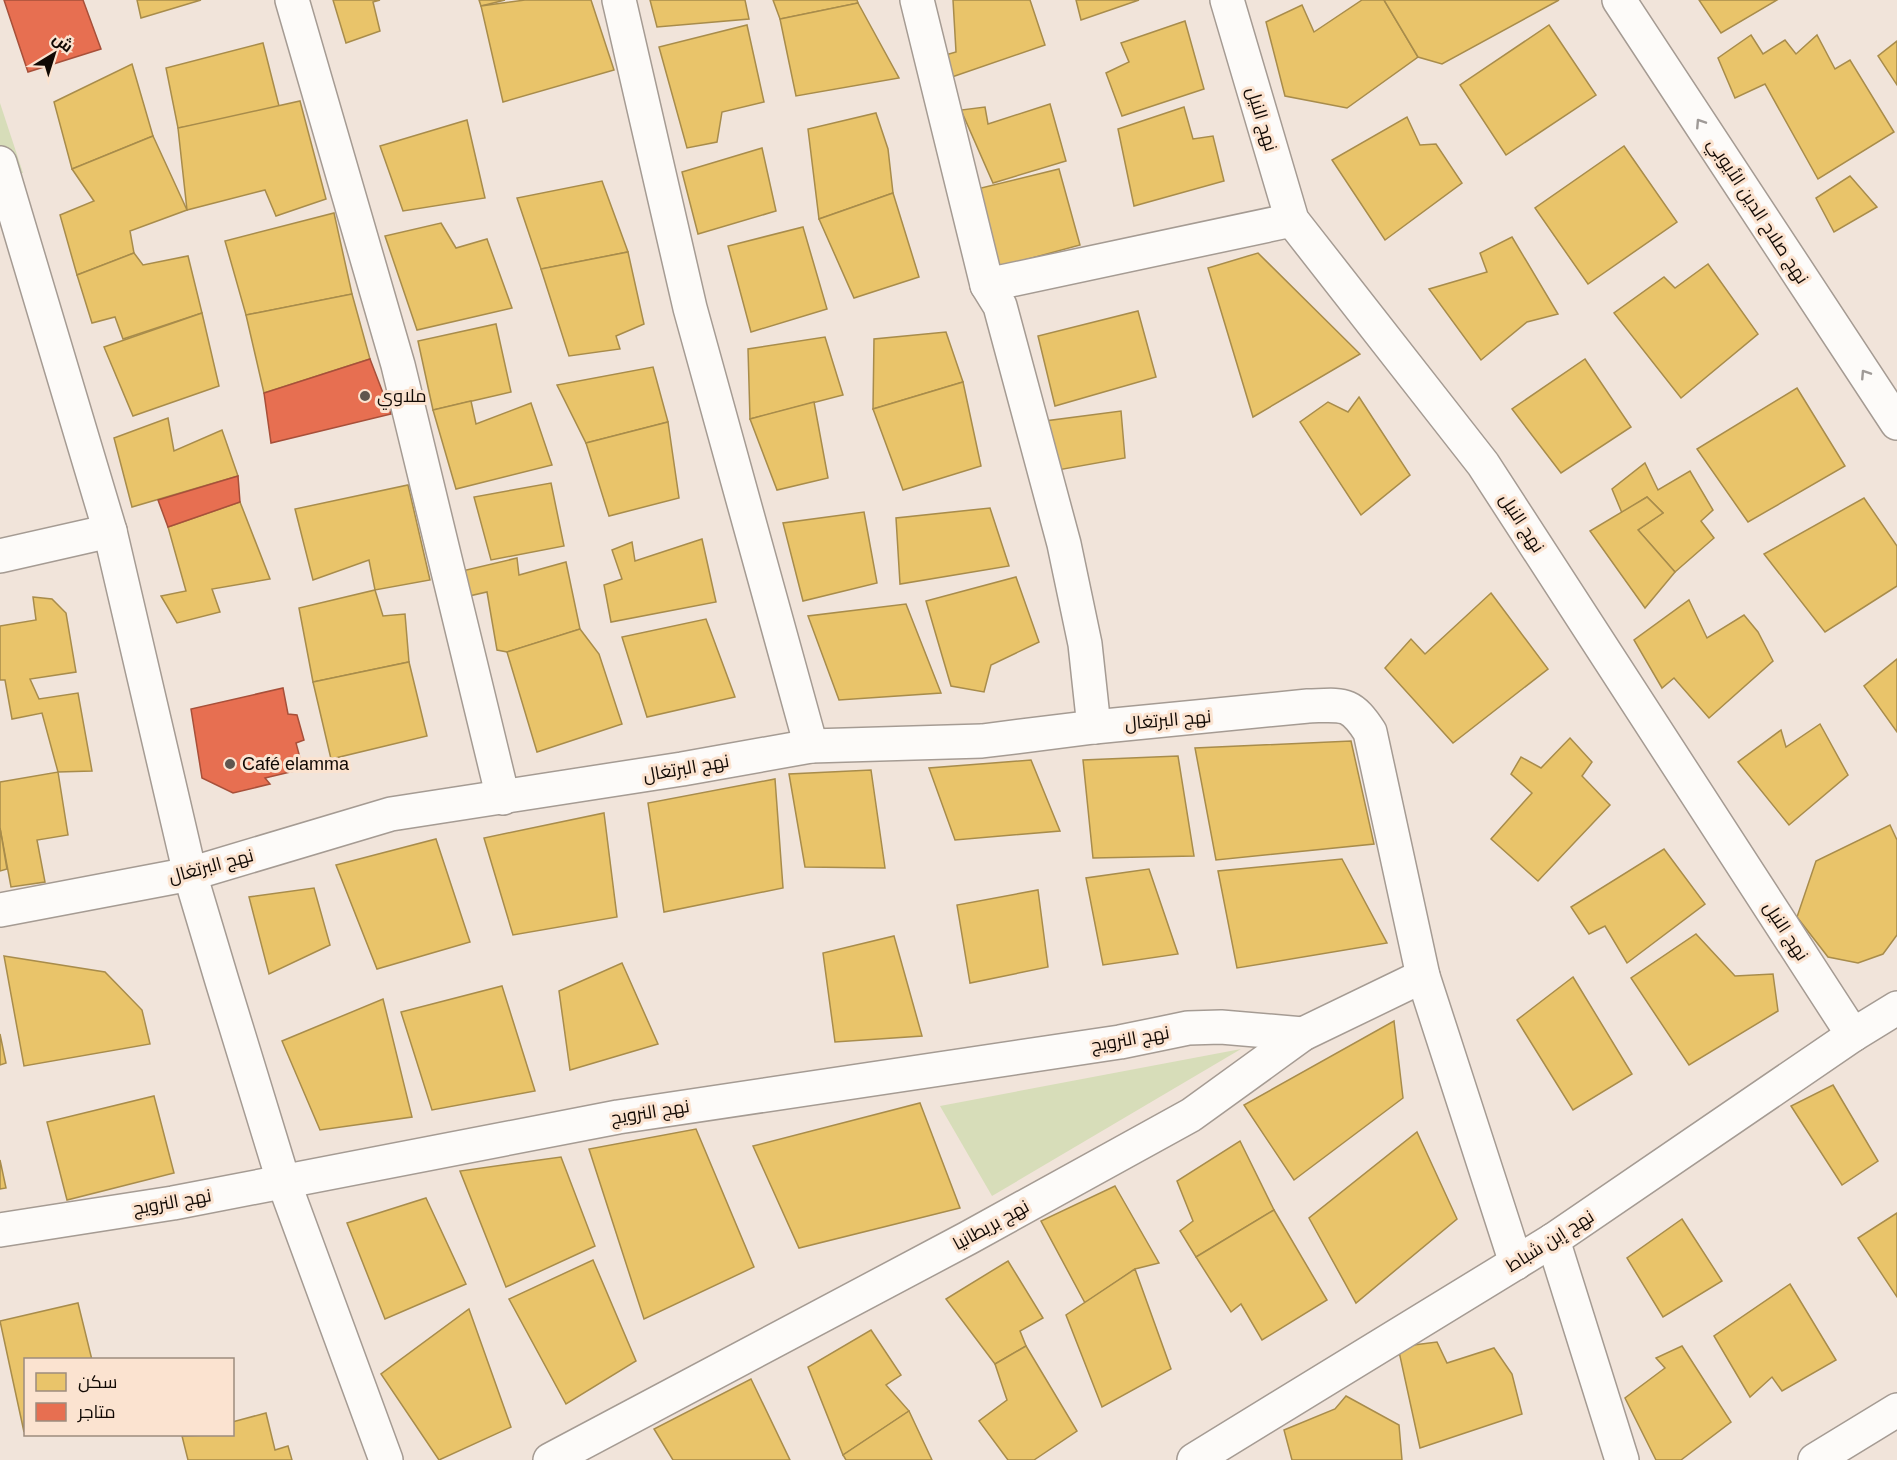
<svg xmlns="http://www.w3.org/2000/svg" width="1897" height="1460" viewBox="0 0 1897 1460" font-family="Helvetica,Cairo,sans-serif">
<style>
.green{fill:#d7ddb9}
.homes{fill:#e9c46a;stroke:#a88c4b;stroke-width:1.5}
.shops{fill:#e76f51;stroke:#a7503a;stroke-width:1.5}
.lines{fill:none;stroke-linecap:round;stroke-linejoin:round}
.minor-casing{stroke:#a59b93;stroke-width:36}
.minor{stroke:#fdfbf9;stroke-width:33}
.oneway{stroke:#9f9a97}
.poi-dot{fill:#5f564f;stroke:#fbe3d0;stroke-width:2}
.labels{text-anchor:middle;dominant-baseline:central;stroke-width:6;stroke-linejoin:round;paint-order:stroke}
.street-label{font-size:18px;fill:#110904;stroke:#fbe3d0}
.poi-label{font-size:18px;fill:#110904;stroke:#fbe3d0;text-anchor:start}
</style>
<rect width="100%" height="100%" fill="#f1e4da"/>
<!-- green -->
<g class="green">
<path d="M0,103L23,173L0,178Z"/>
<path d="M1241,1049L992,1196L940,1106Z"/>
</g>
<!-- homes -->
<g class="homes">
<path d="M137,0H201L141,18Z"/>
<path d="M333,0H380L373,2L380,31L346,43Z"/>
<path d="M479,0H505L481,6Z"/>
<path d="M525,0H591L614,70L503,102L481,6Z"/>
<path d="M650,0H745L749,19L657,27Z"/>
<path d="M773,0H857L858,3L780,19Z"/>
<path d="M953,0H1030L1045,45L949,78L942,56L956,52Z"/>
<path d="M1076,0H1139L1081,20Z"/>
<path d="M1362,0H1384L1418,57L1347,108L1285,96L1266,22L1302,5L1314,32Z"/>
<path d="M1384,0H1559L1442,64L1418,57Z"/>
<path d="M1699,0H1777L1721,33Z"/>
<path d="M858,3L899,78L796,96L780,19Z"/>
<path d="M1185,21L1204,89L1122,116L1106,73L1129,62L1121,43Z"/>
<path d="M747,25L764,102L722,112L717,142L687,148L659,47Z"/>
<path d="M1549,25L1596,95L1506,155L1460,85Z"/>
<path d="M1751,35L1763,54L1785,40L1796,54L1817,35L1835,69L1850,60L1894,132L1818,179L1765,84L1735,98L1718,58Z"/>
<path d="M1897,41V85L1878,56Z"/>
<path d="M263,43L280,110L178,128L166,68Z"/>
<path d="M132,64L153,136L72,169L54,102Z"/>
<path d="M300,101L326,199L276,216L265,190L187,210L178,128Z"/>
<path d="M1050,104L1066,161L993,183L961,110L985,107L988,124Z"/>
<path d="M1184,107L1193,139L1213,136L1224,181L1134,206L1118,129Z"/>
<path d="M876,113L888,149L893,193L819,219L808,129Z"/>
<path d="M1407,117L1420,145L1436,144L1462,183L1385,240L1332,160Z"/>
<path d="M467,120L485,198L403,211L380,146Z"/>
<path d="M153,136L187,210L130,231L134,253L77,275L60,215L94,201L72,169Z"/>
<path d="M1624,146L1677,222L1588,284L1535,208Z"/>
<path d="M762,148L776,211L698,234L682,172Z"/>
<path d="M1059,169L1080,245L995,268L973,190Z"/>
<path d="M1850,176L1877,207L1834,232L1816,198Z"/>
<path d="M602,181L628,252L541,269L517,198Z"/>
<path d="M893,193L919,277L854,298L819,219Z"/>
<path d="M334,213L352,294L246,315L225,241Z"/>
<path d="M441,223L456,248L487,239L512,308L417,330L385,236Z"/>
<path d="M803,227L827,309L751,332L728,246Z"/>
<path d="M1512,237L1558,314L1527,322L1481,360L1429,289L1487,272L1480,253Z"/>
<path d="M628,252L644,324L616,336L620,349L569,356L541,269Z"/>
<path d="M134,253L143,265L188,256L202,313L123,339L115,317L92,323L77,275Z"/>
<path d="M1258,253L1360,354L1253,417L1208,268Z"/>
<path d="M1708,264L1758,334L1681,398L1614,313L1664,277L1675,288Z"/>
<path d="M352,294L370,359L264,393L246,315Z"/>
<path d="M1138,311L1156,377L1055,406L1038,336Z"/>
<path d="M202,313L219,386L133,416L104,347Z"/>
<path d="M496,324L511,392L433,410L418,341Z"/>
<path d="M946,332L963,382L873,409L874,339Z"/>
<path d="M825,337L843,395L750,419L748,349Z"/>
<path d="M1585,359L1631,427L1561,473L1512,409Z"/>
<path d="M653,367L668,422L586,443L557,385Z"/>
<path d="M963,382L981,466L903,490L873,409Z"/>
<path d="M1797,388L1845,466L1748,522L1697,449Z"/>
<path d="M1359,397L1410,475L1361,515L1300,422L1328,402L1348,412Z"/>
<path d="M471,401L476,424L531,403L552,465L456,489L433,410Z"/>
<path d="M814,402L828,478L777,490L750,419Z"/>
<path d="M1121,411L1125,458L1058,470L1045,421Z"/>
<path d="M168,418L174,451L222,430L238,476L132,507L114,438Z"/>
<path d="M668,422L679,498L609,516L586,443Z"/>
<path d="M1645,463L1658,490L1690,471L1713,510L1701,521L1714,538L1675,572L1638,530L1663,513L1647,497L1622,513L1612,489Z"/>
<path d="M551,483L564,546L491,560L474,497Z"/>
<path d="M408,485L430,580L375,590L369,560L313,580L295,509Z"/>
<path d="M1647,497L1663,513L1638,530L1675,572L1645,608L1590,531Z"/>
<path d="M1864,498L1897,546V586L1825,632L1764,554Z"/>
<path d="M240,502L270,579L212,589L220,612L177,623L161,596L186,591L168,527Z"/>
<path d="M990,508L1009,566L900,584L896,518Z"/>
<path d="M864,512L877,583L803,601L783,523Z"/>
<path d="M702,539L716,602L611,622L604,585L622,579L612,550L632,542L635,561Z"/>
<path d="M517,558L519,575L566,562L580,629L507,652L497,650L487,592L469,596L462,571Z"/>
<path d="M1016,577L1039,642L991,665L984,692L951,686L926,601Z"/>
<path d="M375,590L383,616L405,614L409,662L313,682L299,608Z"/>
<path d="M1491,593L1548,669L1453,743L1385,668L1411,639L1425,654Z"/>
<path d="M33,597L52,599L66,613L76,672L30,679L39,699L78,693L92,771L58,772L42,713L12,719L5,680H0V626L36,620Z"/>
<path d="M1689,600L1707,638L1744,615L1758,632L1773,661L1709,718L1674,678L1662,688L1634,640Z"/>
<path d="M906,604L941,693L839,700L808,616Z"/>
<path d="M706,619L735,697L647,717L622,637Z"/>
<path d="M580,629L599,654L622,724L537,752L507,652Z"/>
<path d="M1897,659V732L1864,686Z"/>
<path d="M409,662L427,736L331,759L313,682Z"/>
<path d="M1820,724L1848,775L1789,825L1738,762L1781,730L1786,747Z"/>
<path d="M1570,738L1592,762L1582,776L1610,805L1538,881L1491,839L1532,793L1511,774L1521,757L1541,768Z"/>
<path d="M1351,741L1374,844L1216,860L1195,748Z"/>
<path d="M1178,756L1194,856L1093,858L1083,760Z"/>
<path d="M1031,760L1060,831L955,840L929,768Z"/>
<path d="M871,770L885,868L805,867L789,774Z"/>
<path d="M58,772L68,835L37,840L45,882L11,887L0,828V782Z"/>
<path d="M775,779L783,888L664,912L648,803Z"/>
<path d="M604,813L617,917L513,935L484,838Z"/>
<path d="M1890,825L1897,840V935L1883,954L1858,963L1828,957L1797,917L1816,861Z"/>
<path d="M0,828L7,869L0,871Z"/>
<path d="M436,839L470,942L377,969L336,865Z"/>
<path d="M1664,849L1705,904L1627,963L1605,926L1589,934L1571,907Z"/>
<path d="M1342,859L1387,943L1237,968L1218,871Z"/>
<path d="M1149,869L1178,954L1103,965L1086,878Z"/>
<path d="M314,888L330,945L269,974L249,897Z"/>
<path d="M1038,890L1048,967L970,983L957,905Z"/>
<path d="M1696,934L1735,976L1773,974L1778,1011L1689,1065L1631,978Z"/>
<path d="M894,936L922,1036L835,1042L823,953Z"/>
<path d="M4,956L105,972L142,1010L150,1044L24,1066Z"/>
<path d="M622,963L658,1044L570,1070L559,991Z"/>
<path d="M1573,977L1632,1074L1573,1110L1517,1020Z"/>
<path d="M502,986L535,1091L432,1110L401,1012Z"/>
<path d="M383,999L412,1117L320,1130L282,1041Z"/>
<path d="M1394,1021L1403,1098L1294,1180L1244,1105Z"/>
<path d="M0,1034L6,1063L0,1065Z"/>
<path d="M1833,1085L1878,1161L1842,1185L1791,1106Z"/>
<path d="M154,1096L174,1173L67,1200L47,1122Z"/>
<path d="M920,1103L960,1208L799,1248L753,1146Z"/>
<path d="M696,1129L754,1267L644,1319L589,1149Z"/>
<path d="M1417,1132L1457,1219L1356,1303L1309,1218Z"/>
<path d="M1240,1141L1274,1210L1196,1257L1180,1231L1193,1221L1177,1181Z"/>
<path d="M561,1157L595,1246L506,1287L460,1171Z"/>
<path d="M0,1160L6,1188L0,1189Z"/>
<path d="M1115,1186L1159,1263L1135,1269L1085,1303L1041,1221Z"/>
<path d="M426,1198L466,1284L385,1319L347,1223Z"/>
<path d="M1274,1210L1327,1300L1262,1340L1241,1304L1231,1312L1196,1257Z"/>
<path d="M1897,1213V1297L1858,1238Z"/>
<path d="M1682,1219L1722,1281L1663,1317L1627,1258Z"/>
<path d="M593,1260L636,1361L566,1404L509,1299Z"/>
<path d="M1008,1261L1043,1318L1020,1331L1026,1346L995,1364L946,1299Z"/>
<path d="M1135,1269L1171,1369L1102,1407L1066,1315Z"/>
<path d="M1790,1284L1836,1360L1782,1391L1772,1377L1750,1397L1714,1336Z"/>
<path d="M78,1303L92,1360H26L24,1432L0,1321Z"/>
<path d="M469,1309L511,1427L439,1460L381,1374Z"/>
<path d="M871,1330L901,1375L886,1385L909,1411L843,1455L808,1367Z"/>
<path d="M1437,1342L1447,1363L1494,1348L1512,1374L1522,1414L1420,1448L1398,1347Z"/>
<path d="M1026,1346L1077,1431L1034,1460H1008L979,1421L1007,1400L995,1364Z"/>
<path d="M1682,1346L1731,1422L1681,1460H1656L1625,1398L1665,1368L1656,1358Z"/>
<path d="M751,1379L790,1460H673L654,1429Z"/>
<path d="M1346,1396L1399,1425L1402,1460H1292L1284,1430L1335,1409Z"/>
<path d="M909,1411L932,1460H846L843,1455Z"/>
<path d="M266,1413L275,1450L288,1446L292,1460H188L182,1436L232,1434V1422Z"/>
</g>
<!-- shops -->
<g class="shops">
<path d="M4,0H83L101,49L28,72Z"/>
<path d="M370,359L391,414L271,443L264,393Z"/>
<path d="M238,476L240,502L168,527L158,500Z"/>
<path d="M283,688L288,714L297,715L304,740L296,743L303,769L265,778L270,784L233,793L202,778L191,709Z"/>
</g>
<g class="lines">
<defs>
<g id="minor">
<path d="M292,0L398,365L503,798"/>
<path d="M619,0L690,308L811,746"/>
<path d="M917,0L987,285L1000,306L1064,544L1085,644L1094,727"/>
<path d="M1227,0L1292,220L1483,464L1853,1035"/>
<path d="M1619,0L1897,423"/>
<path d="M0,163L110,531L190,874L222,981L283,1180L386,1460"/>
<path d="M987,285L1292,220"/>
<path d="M0,556L110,531"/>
<path d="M0,910L190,874L391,814L682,769L811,746L982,741L1094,727L1308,706C1343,705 1350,701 1370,732L1423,976L1516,1263"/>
<path d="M0,1230L173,1203L618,1117L1120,1042L1188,1028L1221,1027L1303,1034"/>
<path d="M1553,1240L1622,1460"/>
<path d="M550,1460L968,1238L1191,1115L1303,1034L1423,976"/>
<path d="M1194,1460L1553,1240L1853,1035L1897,1008"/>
<path d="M1815,1460L1897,1410"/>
</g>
</defs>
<!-- minor casing -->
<use href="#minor" class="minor-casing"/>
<!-- minor -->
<use href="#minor" class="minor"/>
</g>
<!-- one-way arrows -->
<defs><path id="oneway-chevron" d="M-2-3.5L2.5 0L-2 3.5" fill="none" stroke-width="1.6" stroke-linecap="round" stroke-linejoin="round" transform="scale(1.5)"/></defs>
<g class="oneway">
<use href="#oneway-chevron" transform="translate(1700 123) rotate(-123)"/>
<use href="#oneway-chevron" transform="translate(1865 374) rotate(-123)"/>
</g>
<!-- markers -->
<g class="poi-dot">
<circle cx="365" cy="396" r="6"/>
<circle cx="230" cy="764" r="6"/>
</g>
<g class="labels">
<!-- street labels -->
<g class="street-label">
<text transform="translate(1262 119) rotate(73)">نهج النيل</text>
<text transform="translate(1758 211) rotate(57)">نهج صلاح الدين الأيوبي</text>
<text transform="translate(1522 523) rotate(57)">نهج النيل</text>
<text transform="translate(1168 720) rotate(-5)">نهج البرتغال</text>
<text transform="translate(686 768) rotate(-10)">نهج البرتغال</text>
<text transform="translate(211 866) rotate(-15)">نهج البرتغال</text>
<text transform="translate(1786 931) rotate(57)">نهج النيل</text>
<text transform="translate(1130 1039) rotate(-10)">نهج النرويج</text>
<text transform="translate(650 1112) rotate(-9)">نهج النرويج</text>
<text transform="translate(172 1202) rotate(-10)">نهج النرويج</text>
<text transform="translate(991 1225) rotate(-29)">نهج بريطانيا</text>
<text transform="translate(1550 1241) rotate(-32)">نهج إبن شباط</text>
</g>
<!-- poi labels -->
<g class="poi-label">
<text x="377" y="396">ملاوي</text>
<text x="242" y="764">Café elamma</text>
</g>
</g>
<!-- legend -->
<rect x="24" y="1358" width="210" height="78" fill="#fbe3d0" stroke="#9d8c7e" stroke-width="1.5"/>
<rect x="36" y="1373" width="30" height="18" fill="#e9c46a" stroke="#9d8c7e" stroke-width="1.5"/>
<text x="78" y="1388" font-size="18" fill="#110904">سكن</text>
<rect x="36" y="1403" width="30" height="18" fill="#e76f51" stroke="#9d8c7e" stroke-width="1.5"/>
<text x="78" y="1418" font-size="18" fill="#110904">متاجر</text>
<!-- north arrow -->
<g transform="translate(54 54) rotate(38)" stroke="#fbe3d0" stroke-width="4.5" paint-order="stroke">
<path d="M0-4.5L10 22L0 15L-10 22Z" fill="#110904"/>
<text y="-9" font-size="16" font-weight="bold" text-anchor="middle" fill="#110904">ش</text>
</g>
</svg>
